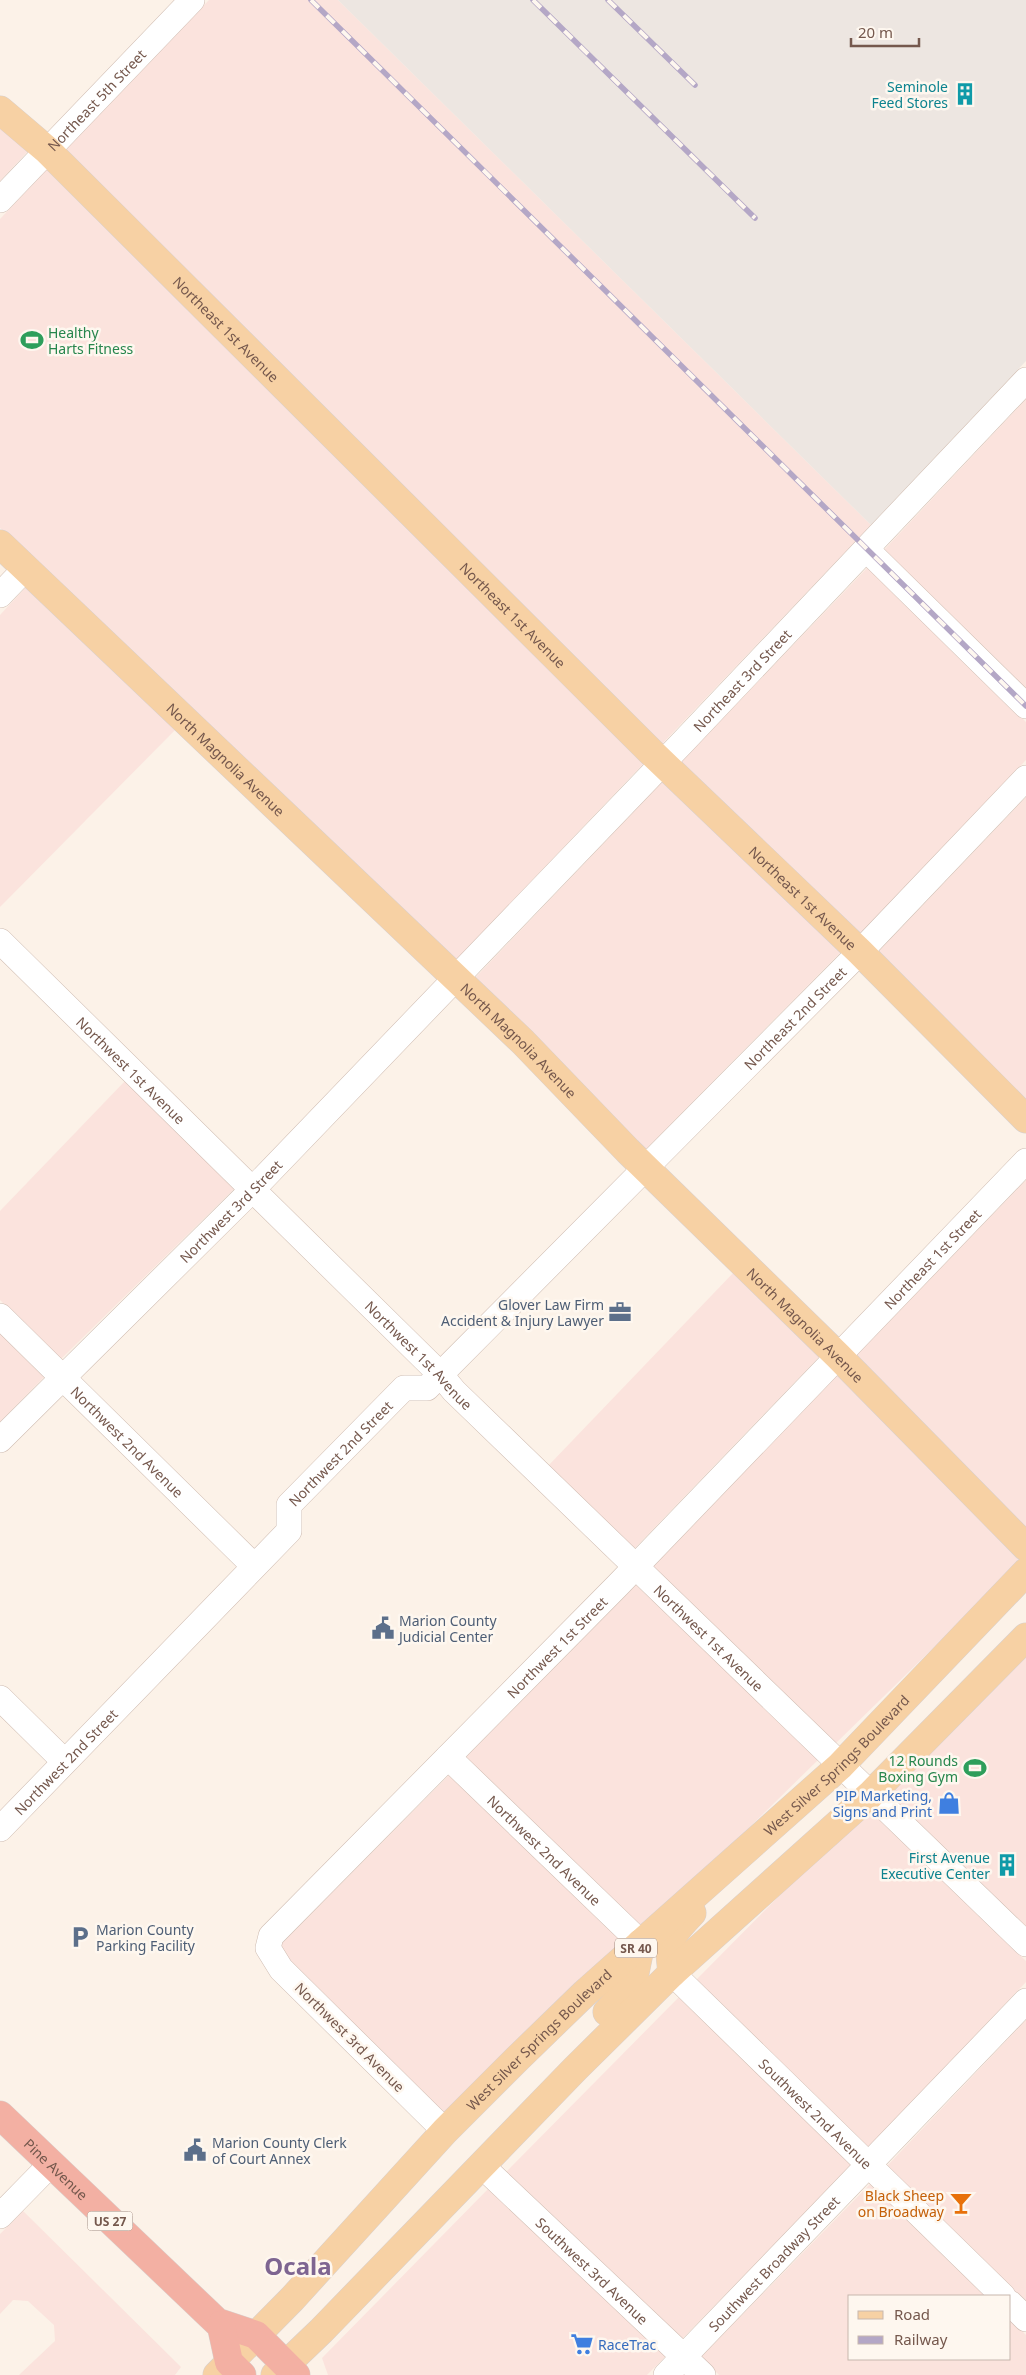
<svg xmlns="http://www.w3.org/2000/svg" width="1026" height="2375" viewBox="0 0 1026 2375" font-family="'Noto Sans',sans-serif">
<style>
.commercial{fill:#fbe3dd}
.industrial{fill:#ede6e1}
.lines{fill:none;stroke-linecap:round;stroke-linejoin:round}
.minor-casing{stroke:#cfbcb1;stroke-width:26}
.major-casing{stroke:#d8d0cd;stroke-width:29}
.highway-casing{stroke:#d8d0cd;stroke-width:29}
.minor{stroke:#fff;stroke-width:25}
.major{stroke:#f7d1a4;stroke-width:28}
.highway{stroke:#f3b0a3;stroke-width:28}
.rail-casing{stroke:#b4a7c6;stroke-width:5.5}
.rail{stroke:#fef7ef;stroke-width:4;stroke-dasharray:11;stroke-linecap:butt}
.labels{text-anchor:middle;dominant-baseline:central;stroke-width:5;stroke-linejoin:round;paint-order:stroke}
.shield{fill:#fef7ef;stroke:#9e887e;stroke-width:1}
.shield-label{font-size:12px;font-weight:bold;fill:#75584d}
.culture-label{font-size:14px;fill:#0d838f;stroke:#fef7ef;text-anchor:end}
.street-label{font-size:14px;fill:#75584d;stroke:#fef7ef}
.leisure-label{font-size:14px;fill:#27864d;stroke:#fef7ef;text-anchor:start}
.service-label{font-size:14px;fill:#4e5e75;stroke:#fef7ef;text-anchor:start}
.shop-label{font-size:14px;fill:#366cbe;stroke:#fef7ef;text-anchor:end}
.food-label{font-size:14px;fill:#c56008;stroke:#fef7ef;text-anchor:end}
.town-label{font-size:24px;font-weight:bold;fill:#7e6591;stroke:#fef7ef}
</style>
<rect width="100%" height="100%" fill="#fcf2e8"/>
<!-- commercial -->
<g class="commercial">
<path d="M209,0H338L871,525L661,745L64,151Z"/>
<path d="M0,125L29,150L0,181Z"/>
<path d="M48,168L645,762L455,961L0,528V219Z"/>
<path d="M1026,399V690L884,550Z"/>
<path d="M868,567L1026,722V760L859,935L680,763Z"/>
<path d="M27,586L177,728L0,907V615Z"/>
<path d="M664,780L842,951L644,1151L474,979Z"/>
<path d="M1026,797V1102L877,953Z"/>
<path d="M126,1080L235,1188L61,1359L0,1300V1211Z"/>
<path d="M1026,1180V1531L855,1357Z"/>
<path d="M735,1271L821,1355L633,1550L548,1466Z"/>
<path d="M0,1332L45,1376L0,1422Z"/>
<path d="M839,1373L1021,1558L968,1614L834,1745L652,1568Z"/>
<path d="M636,1585L818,1760L714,1862L641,1927L465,1758Z"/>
<path d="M1026,1655V1929L888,1796Z"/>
<path d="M450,1774L623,1942L444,2114L290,1962L281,1947L282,1943Z"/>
<path d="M871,1812L1026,1961V1982L869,2148L696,1980L794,1881Z"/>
<path d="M680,1996L853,2164L682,2339L506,2172Z"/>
<path d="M1026,2020V2303L887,2166Z"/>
<path d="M872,2182L987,2296H850V2359H1010V2319L1026,2335V2375H719L701,2357Z"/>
<path d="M489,2188L666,2356L647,2375H328L322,2358Z"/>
<path d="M23,2211L181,2367L175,2375H19L55,2341L54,2325L28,2301L13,2300L0,2314V2234Z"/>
</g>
<!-- industrial -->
<path class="industrial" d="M338,0H1026V361L871,525Z"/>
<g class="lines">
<defs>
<g id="minor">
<path id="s1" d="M0,200L192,0"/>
<path d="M866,549L1026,706"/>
<path d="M0,595L25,569"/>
<path id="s2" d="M0,941L440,1374L454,1391L1026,1944"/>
<path id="s3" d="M0,1316L254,1566"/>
<path id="s4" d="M0,1440L253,1189L682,743L1026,380"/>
<path d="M0,1698L64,1761"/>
<path id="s5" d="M448,1757L641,1943"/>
<path id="s6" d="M0,1829L289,1531V1505L404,1388H427L860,952L1026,778"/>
<path id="s7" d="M672,1973L1003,2296"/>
<path id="s8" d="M445,2131L281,1969L268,1948L271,1936L618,1585L1026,1161"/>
<path id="s9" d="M482,2166L703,2375"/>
<path d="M0,2216L51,2164"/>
<path d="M1010,2303L1026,2319"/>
<path id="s10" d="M666,2375L1026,2001"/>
</g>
<g id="major">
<path id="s11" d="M0,110L47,150L651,752L860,952L1026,1119"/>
<path id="s12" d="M0,544L523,1042L628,1151L838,1356L1026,1547"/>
<path d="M672,1973C668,1939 668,1938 692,1913"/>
<path d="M607,2012L633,1983L641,1943"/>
<path id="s13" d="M217,2375L292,2299L445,2131L518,2058L585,1993L840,1766L1026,1572"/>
<path d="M275,2375L321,2331L575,2069L672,1973L870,1795L1026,1637"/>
</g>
<g id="highway">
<path id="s14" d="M0,2115L217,2322L256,2335L296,2375"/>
<path d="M221,2325L229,2362L242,2375"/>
</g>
</defs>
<!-- minor casing -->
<use href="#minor" class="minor-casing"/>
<!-- major casing -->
<use href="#major" class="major-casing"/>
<!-- highway casing -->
<use href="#highway" class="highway-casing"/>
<!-- minor -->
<use href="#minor" class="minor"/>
<!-- major -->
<use href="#major" class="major"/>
<!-- highway -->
<use href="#highway" class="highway"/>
<defs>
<g id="rail">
<path d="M311,0L1026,706"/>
<path d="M533,0L755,218"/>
<path d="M608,0L695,85"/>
</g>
</defs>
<!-- rail casing -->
<use href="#rail" class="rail-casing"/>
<!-- rail -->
<use href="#rail" class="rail"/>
</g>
<!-- icons -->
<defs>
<symbol id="building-bare" viewBox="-9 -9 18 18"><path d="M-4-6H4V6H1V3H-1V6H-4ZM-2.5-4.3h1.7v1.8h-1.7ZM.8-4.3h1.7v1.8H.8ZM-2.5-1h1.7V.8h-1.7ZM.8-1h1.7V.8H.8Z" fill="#0f9aa8" stroke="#fef7ef" stroke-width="2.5" paint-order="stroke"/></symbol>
<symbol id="stadium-bare" viewBox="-9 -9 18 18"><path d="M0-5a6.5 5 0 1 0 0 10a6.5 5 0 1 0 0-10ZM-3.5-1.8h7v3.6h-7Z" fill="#2e9e5b" stroke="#fef7ef" stroke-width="2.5" paint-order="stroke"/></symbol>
<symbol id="office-bare" viewBox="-9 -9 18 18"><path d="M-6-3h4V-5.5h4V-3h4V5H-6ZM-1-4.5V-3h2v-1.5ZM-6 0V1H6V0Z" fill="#5c6f8a" stroke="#fef7ef" stroke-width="2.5" paint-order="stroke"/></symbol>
<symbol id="civic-bare" viewBox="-9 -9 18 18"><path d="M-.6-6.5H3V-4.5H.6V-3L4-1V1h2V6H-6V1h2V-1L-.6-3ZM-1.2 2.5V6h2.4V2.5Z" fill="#5c6f8a" stroke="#fef7ef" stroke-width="2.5" paint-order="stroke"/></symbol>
<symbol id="shop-bare" viewBox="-9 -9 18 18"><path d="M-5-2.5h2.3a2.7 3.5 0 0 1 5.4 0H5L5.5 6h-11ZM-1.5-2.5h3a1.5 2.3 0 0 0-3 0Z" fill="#3f7fe0" stroke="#fef7ef" stroke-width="2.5" paint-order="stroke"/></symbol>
<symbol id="parking-bare" viewBox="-9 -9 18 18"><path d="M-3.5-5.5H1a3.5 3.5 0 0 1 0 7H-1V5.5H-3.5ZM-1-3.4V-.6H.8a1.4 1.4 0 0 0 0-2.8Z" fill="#5c6f8a" stroke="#fef7ef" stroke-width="2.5" paint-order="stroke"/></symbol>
<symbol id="bar-bare" viewBox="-9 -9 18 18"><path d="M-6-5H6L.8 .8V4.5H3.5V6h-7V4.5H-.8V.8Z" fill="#e8710a" stroke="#fef7ef" stroke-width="2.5" paint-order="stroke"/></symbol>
<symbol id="supermarket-bare" viewBox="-9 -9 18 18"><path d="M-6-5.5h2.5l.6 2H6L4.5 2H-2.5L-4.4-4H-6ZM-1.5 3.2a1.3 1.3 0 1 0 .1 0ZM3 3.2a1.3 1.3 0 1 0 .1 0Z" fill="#3f7fe0" stroke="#fef7ef" stroke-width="2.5" paint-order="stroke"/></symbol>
</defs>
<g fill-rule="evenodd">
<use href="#building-bare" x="949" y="78" width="32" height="32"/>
<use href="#stadium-bare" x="16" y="324" width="32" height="32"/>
<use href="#office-bare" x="604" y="1296" width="32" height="32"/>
<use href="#civic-bare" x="367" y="1612" width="32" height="32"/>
<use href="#stadium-bare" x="959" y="1752" width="32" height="32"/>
<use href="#shop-bare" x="933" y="1787" width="32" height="32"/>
<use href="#building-bare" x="991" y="1849" width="32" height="32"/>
<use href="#parking-bare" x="64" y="1921" width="32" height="32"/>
<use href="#civic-bare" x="179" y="2134" width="32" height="32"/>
<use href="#bar-bare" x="945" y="2187" width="32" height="32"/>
<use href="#supermarket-bare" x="566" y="2328" width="32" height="32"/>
</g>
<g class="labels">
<!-- shield labels -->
<g class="shield">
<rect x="615" y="1938.5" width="42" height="19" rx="4"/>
<rect x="87.5" y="2211.5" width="45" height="19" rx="4"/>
</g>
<g class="shield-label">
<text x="636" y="1948">SR 40</text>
<text x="110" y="2221">US 27</text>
</g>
<!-- culture labels -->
<g class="culture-label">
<text x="948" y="86">Seminole<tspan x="948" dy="16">Feed Stores</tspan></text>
<text x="990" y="1857">First Avenue<tspan x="990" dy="16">Executive Center</tspan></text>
</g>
<!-- street labels -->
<g class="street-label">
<text stroke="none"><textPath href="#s1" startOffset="139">Northeast 5th Street</textPath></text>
<text stroke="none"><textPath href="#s11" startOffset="315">Northeast 1st Avenue</textPath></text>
<text stroke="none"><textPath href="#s11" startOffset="720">Northeast 1st Avenue</textPath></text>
<text stroke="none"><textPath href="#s4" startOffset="1062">Northeast 3rd Street</textPath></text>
<text stroke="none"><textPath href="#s12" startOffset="312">North Magnolia Avenue</textPath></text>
<text stroke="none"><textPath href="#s11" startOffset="1125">Northeast 1st Avenue</textPath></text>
<text stroke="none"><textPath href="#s6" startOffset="1150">Northeast 2nd Street</textPath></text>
<text stroke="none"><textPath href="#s12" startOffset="718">North Magnolia Avenue</textPath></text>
<text stroke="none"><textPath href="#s2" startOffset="184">Northwest 1st Avenue</textPath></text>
<text stroke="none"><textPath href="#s4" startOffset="325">Northwest 3rd Street</textPath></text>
<text stroke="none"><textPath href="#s8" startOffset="1214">Northeast 1st Street</textPath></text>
<text stroke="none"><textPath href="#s12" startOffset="1122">North Magnolia Avenue</textPath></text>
<text stroke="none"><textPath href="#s2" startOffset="589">Northwest 1st Avenue</textPath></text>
<text stroke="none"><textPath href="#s3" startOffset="179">Northwest 2nd Avenue</textPath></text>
<text stroke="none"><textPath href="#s6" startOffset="514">Northwest 2nd Street</textPath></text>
<text stroke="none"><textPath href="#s2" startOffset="994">Northwest 1st Avenue</textPath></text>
<text stroke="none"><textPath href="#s8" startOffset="674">Northwest 1st Street</textPath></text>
<text stroke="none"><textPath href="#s6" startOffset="94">Northwest 2nd Street</textPath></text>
<text stroke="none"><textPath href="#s13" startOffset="870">West Silver Springs Boulevard</textPath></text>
<text stroke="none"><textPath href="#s5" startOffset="134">Northwest 2nd Avenue</textPath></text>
<text transform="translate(350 2037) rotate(45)">Northwest 3rd Avenue</text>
<text stroke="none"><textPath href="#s13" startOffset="465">West Silver Springs Boulevard</textPath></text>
<text stroke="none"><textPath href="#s7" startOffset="201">Southwest 2nd Avenue</textPath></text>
<text stroke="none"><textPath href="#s14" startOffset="78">Pine Avenue</textPath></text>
<text stroke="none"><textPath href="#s10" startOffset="155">Southwest Broadway Street</textPath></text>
<text stroke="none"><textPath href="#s9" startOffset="152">Southwest 3rd Avenue</textPath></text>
</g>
<!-- leisure labels -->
<g class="leisure-label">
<text x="48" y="332">Healthy<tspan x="48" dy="16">Harts Fitness</tspan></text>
<text x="958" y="1760" text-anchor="end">12 Rounds<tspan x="958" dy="16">Boxing Gym</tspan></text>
</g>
<!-- service labels -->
<g class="service-label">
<text x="604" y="1304" text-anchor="end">Glover Law Firm<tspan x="604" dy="16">Accident &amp; Injury Lawyer</tspan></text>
<text x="399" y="1620">Marion County<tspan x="399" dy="16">Judicial Center</tspan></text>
<text x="96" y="1929">Marion County<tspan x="96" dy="16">Parking Facility</tspan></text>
<text x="212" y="2142">Marion County Clerk<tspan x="212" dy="16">of Court Annex</tspan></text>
</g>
<!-- shop labels -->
<g class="shop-label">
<text x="932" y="1795">PIP Marketing,<tspan x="932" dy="16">Signs and Print</tspan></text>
<text x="598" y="2344" text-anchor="start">RaceTrac</text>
</g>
<!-- food labels -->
<g class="food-label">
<text x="944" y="2195">Black Sheep<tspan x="944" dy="16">on Broadway</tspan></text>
</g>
<!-- town labels -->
<g class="town-label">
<text x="298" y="2265">Ocala</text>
</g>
</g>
<!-- legend -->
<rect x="848" y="2295" width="162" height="65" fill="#fef7ef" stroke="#c7b7ae"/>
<rect x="858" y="2311" width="25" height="8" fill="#f7d1a4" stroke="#c7b7ae"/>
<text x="894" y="2320" font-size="15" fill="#75584d">Road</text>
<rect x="858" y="2336" width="25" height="8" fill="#b4a7c6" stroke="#c7b7ae"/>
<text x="894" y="2345" font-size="15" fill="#75584d">Railway</text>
<!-- scale -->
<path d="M851 38v8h68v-8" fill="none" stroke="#75584d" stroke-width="2.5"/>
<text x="858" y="38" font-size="15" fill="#75584d" stroke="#fef7ef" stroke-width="4" paint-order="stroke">20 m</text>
</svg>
